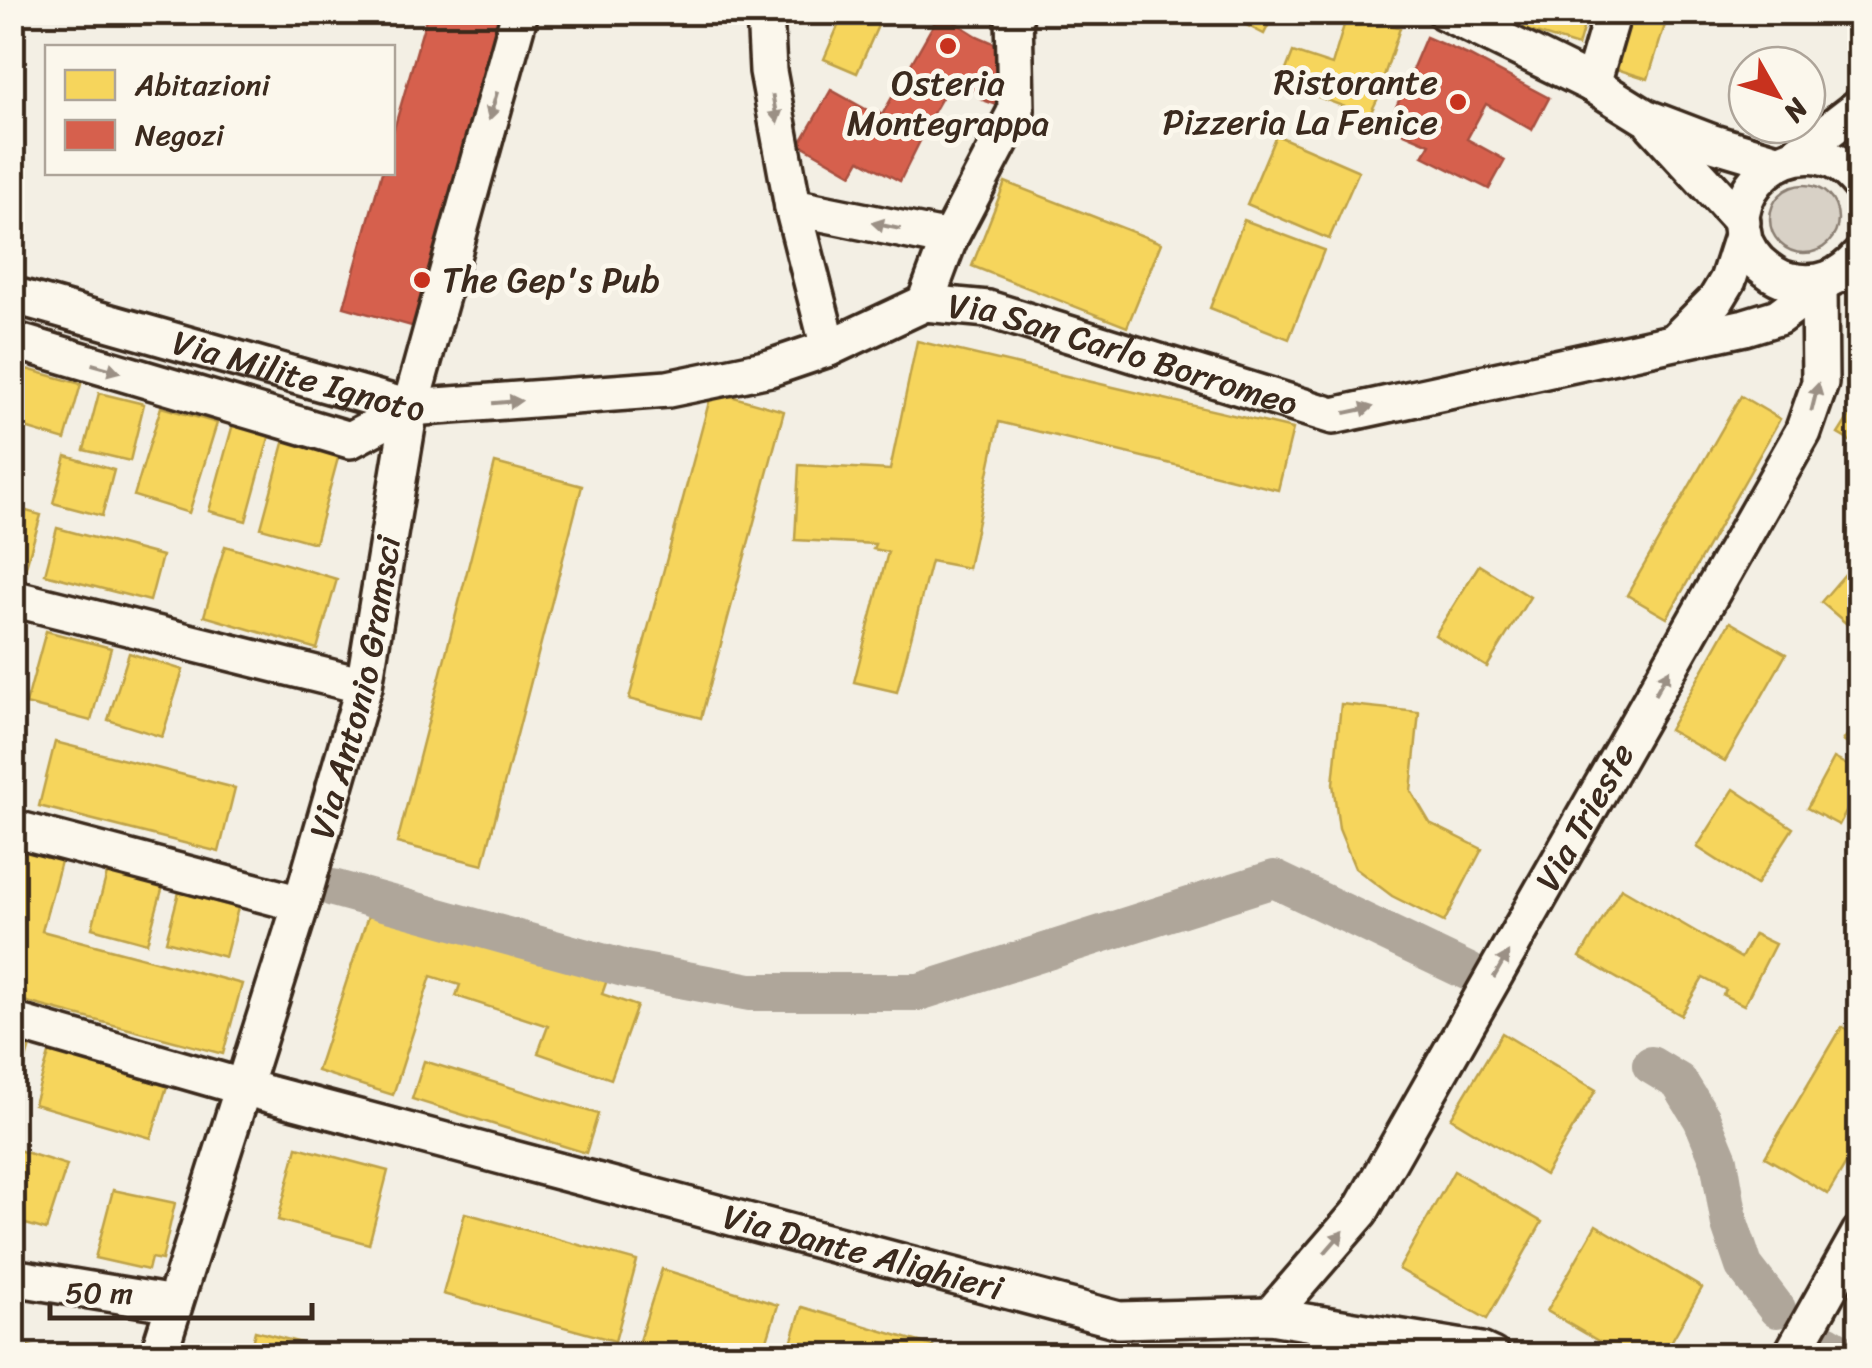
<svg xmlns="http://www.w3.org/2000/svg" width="1872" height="1368" viewBox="0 0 1872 1368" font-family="Sriracha,sans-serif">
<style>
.green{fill:#d8d1c6;stroke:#8a7e72;stroke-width:2.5}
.homes{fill:#f6d55c;stroke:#bea249;stroke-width:2.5}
.shops{fill:#d6604d;stroke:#a8503f;stroke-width:2.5}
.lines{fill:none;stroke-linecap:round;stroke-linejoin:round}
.canal{stroke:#afa69a;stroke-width:38}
.minor-casing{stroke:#3b2a1e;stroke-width:42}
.minor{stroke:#fbf7ec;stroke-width:35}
.oneway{fill:#9b9085}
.poi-dot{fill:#c8321e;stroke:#fbf7ec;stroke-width:4}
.labels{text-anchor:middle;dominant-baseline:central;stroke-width:10;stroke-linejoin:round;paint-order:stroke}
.poi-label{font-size:35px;fill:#3b2a1e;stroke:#fbf7ec;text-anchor:end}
.street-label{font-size:35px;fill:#3b2a1e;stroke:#fbf7ec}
</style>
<rect width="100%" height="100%" fill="#f3efe4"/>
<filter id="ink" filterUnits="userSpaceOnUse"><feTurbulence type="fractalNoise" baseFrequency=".01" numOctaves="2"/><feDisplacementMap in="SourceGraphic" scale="20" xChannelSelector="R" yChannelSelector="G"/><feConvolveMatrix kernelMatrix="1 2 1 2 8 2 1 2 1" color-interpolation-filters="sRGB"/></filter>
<g filter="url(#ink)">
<!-- green -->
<circle class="green" cx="1804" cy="219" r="34"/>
<!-- homes -->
<g class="homes">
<path d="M844,12H884L857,73L824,59Z"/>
<path d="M1221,12H1275L1264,34Z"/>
<path d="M1348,12L1400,28L1382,82L1385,84L1369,116L1281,83L1293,52L1332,65Z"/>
<path d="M1528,12H1588L1578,46L1523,29Z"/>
<path d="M1630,12H1669L1648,79L1613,68Z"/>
<path d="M1276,135L1359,171L1329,239L1247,204Z"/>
<path d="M1005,182L1161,243L1127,327L972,266Z"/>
<path d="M1244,220L1324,250L1289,339L1210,308Z"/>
<path d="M917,341L1293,429L1278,490L999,422L968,568L931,561L897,692L854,682L888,552L873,549L875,544L795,540L799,465L890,470Z"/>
<path d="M12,365L81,384L65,440L12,424Z"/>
<path d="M712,391L784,411L701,718L629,699Z"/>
<path d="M99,393L144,404L130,461L84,450Z"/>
<path d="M1741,396L1780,419L1667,618L1627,595Z"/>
<path d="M1860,399V447L1838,434Z"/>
<path d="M161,407L217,423L189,513L134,496Z"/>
<path d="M233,424L270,434L246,521L209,511Z"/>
<path d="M287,432L341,447L315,543L261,528Z"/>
<path d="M66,456L114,470L102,516L53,503Z"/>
<path d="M495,463L582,486L483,865L397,843Z"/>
<path d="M12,507L41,515L24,573L12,570Z"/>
<path d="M57,528L162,556L150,601L45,574Z"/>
<path d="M225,546L337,579L317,649L204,616Z"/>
<path d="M1479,565L1530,597L1487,667L1435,635Z"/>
<path d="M1852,566L1860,572V624L1854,630L1821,602Z"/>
<path d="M1730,622L1786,654L1725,761L1669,730Z"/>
<path d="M46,631L111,648L91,721L26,704Z"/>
<path d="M129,653L183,670L162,737L108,720Z"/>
<path d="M1341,704L1419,712L1411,791L1430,823L1482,849L1444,922L1392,896L1355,868L1339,829L1333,784Z"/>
<path d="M1860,716V751L1843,741Z"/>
<path d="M55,742L235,788L219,852L39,806Z"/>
<path d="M1834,758L1860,772V786L1839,825L1807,808Z"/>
<path d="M1734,789L1793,828L1756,885L1697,847Z"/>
<path d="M12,840L63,854L42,931L242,984L223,1054L12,998Z"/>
<path d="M108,870L163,886L147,943L92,928Z"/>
<path d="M1621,888L1741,958L1754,934L1775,944L1744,1005L1723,995L1726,990L1703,978L1681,1015L1580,957Z"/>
<path d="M179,892L238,908L225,957L166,941Z"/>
<path d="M369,913L475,940L476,937L607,980L602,994L637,1006L611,1079L538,1053L548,1026L456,996L460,985L431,976L393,1095L317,1071Z"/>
<path d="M1842,1027L1860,1037V1140L1828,1194L1765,1157Z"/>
<path d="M1502,1033L1596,1090L1545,1175L1451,1118Z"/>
<path d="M12,1041L30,1046L16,1093L12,1092Z"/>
<path d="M50,1051L167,1086L151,1138L34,1104Z"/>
<path d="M424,1061L598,1114L586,1153L412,1099Z"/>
<path d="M297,1147L388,1171L369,1244L278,1220Z"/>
<path d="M15,1149L67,1165L46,1230L12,1220Z"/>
<path d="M1454,1171L1542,1222L1487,1319L1399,1269Z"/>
<path d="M113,1190L175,1203L162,1260L151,1258L148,1270L95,1258Z"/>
<path d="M465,1213L637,1261L615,1341L443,1294Z"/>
<path d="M1596,1225L1702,1288L1663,1356H1624L1547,1311Z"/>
<path d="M662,1269L778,1305L762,1356H663L637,1347Z"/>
<path d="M802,1307L933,1346L931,1352L943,1356H787Z"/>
<path d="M255,1331L340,1353V1356H249Z"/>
<path d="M12,1341L61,1356H12Z"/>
</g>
<!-- shops -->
<g class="shops">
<path d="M428,12L505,14L415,327L344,307L382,172H392V136Z"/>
<path d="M940,13L977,36L1005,48L997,64L1010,68L997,105L980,99L982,95L952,80L920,136L922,137L900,181L860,160L852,174L800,144L831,90L878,116L879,113L882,115Z"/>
<path d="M1426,37L1470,56L1549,98L1532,130L1486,104L1467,139L1505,160L1489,189L1423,156L1430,144L1388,126Z"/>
</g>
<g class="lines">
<!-- canal -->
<g class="canal">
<path d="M333,888L627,969L750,992H919L1274,879L1469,972"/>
<path d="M1651,1065L1679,1082L1702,1119L1719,1160L1730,1225L1744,1266L1777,1309"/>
<path d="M1826,1343L1847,1356"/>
</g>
<defs>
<g id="minor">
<path d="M765,12L768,71L793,207"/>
<path d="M1445,12L1592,84L1645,117L1713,143L1777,162"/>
<path d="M1592,84L1613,12"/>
<path d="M1653,125L1742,222"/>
<path d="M1795,156L1860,106"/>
<path d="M1860,184C1803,108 1700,201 1758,262C1768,271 1778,279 1791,281C1820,287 1840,278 1860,256"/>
<path d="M949,239L1016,111L1014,12"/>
<path id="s1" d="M12,295L410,408L668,389L770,368L829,348L925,303L988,309L1333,416L1745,327L1778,317L1826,281"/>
<path d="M12,340L350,440L410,408"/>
<path d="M1676,340L1716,300L1728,280L1743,233"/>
<path d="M829,348L793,207L949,239L925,303"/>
<path d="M12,598L364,686"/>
<path d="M12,828L301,904"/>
<path id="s2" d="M12,1021L242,1087L1119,1320L1270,1316L1481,1351L1492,1356"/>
<path d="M12,1277L174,1304"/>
<path id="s3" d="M1270,1316L1360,1212L1803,432L1820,383L1819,287"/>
<path id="s4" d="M158,1356L301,904L364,686L410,408L520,12"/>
<path d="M1791,1356L1860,1233"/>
</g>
</defs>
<!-- minor casing -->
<use href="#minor" class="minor-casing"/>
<!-- minor -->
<use href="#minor" class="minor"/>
</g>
<!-- one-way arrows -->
<defs><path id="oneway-solid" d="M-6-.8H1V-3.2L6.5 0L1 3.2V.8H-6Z" transform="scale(2.5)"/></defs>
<g class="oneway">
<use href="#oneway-solid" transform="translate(493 106) rotate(106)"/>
<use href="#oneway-solid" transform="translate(775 109) rotate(80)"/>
<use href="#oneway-solid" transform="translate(886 226) rotate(-168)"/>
<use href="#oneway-solid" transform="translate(106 368) rotate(16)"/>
<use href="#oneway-solid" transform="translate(1815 397) rotate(-76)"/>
<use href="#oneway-solid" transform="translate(507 402) rotate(-5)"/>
<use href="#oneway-solid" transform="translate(1359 410) rotate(-12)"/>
<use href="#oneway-solid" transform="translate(1662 682) rotate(-60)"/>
<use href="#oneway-solid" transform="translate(1501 965) rotate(-60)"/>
<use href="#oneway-solid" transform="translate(1334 1242) rotate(-49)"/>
</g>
</g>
<!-- markers -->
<g class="poi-dot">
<circle cx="948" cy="46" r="10"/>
<circle cx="1458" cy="102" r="10"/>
<circle cx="422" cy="280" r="10"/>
</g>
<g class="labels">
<!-- poi labels -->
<g class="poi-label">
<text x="1438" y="82">Ristorante<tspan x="1438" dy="40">Pizzeria La Fenice</tspan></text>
<text x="948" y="83" text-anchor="middle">Osteria<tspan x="948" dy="40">Montegrappa</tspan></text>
<text x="442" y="280" text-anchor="start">The Gep's Pub</text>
</g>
<!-- street labels -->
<g class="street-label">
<text stroke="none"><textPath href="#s1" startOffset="1150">Via San Carlo Borromeo</textPath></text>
<text stroke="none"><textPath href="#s1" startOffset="298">Via Milite Ignoto</textPath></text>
<text stroke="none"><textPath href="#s4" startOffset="698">Via Antonio Gramsci</textPath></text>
<text stroke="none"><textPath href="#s3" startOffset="592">Via Trieste</textPath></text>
<text stroke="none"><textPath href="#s2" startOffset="882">Via Dante Alighieri</textPath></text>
</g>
</g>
<!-- margin -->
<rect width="1872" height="1368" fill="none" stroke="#fbf7ec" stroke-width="50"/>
<rect x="25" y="25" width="1822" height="1318" fill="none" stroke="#3b2a1e" stroke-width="4" filter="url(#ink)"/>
<!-- legend -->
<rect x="45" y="45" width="350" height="130" fill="#fbf7ec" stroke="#aea59a" stroke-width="2.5"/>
<rect x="65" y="70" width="50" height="30" fill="#f6d55c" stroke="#aea59a" stroke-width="2.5"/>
<text x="135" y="95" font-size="30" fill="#3b2a1e">Abitazioni</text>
<rect x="65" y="120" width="50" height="30" fill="#d6604d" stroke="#aea59a" stroke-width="2.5"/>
<text x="135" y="145" font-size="30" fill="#3b2a1e">Negozi</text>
<!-- north arrow -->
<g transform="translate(1777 95) rotate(129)"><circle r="48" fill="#fbf7ec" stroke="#aea59a" stroke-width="2.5"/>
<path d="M0-8L18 38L0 25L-18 38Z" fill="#c8321e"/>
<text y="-15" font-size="28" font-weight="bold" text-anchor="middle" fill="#3b2a1e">N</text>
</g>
<!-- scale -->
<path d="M50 1303v15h262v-15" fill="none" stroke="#3b2a1e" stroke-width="5"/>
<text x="65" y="1303" font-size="30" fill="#3b2a1e" stroke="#fbf7ec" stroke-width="8" paint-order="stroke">50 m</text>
</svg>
